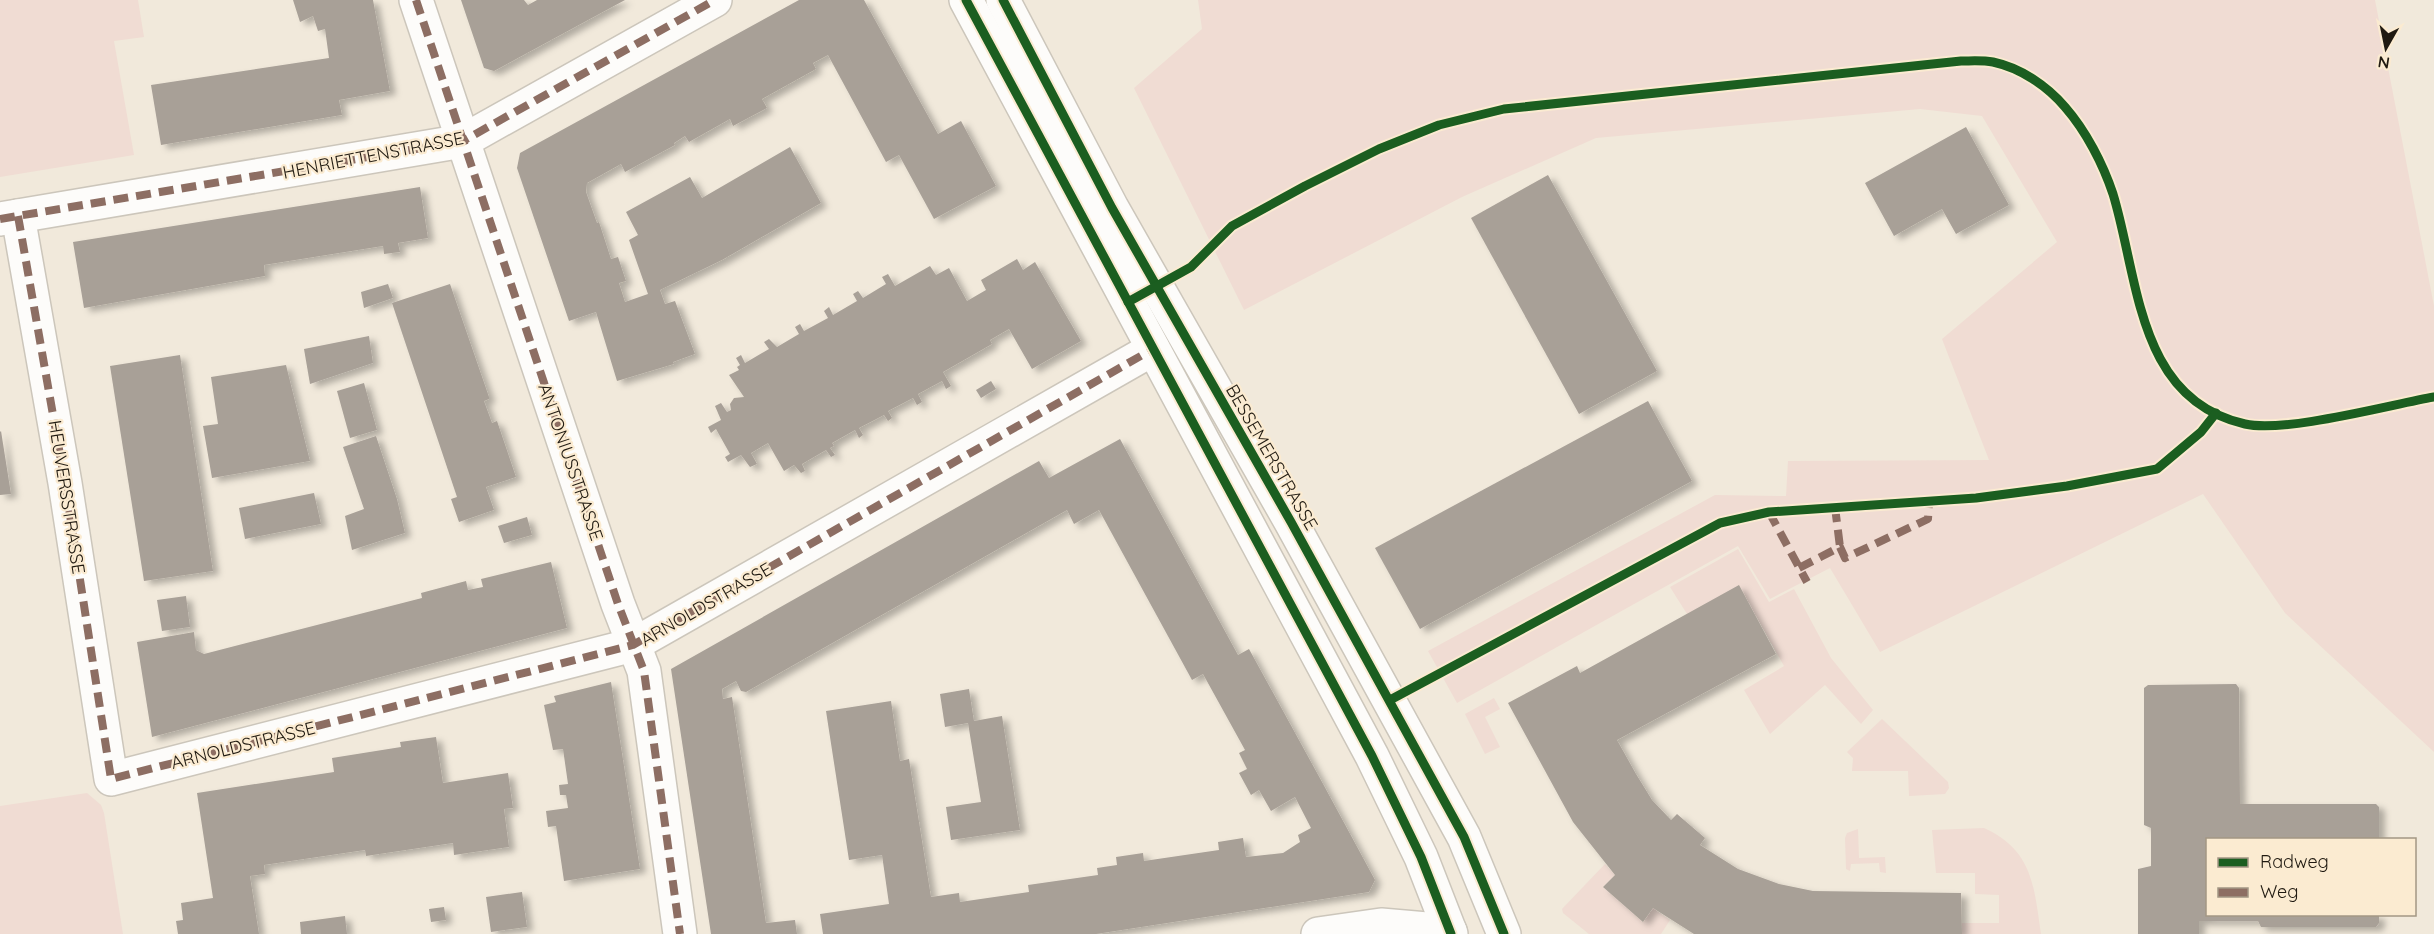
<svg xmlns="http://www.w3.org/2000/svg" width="2434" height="934" viewBox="0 0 2434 934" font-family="Quicksand,sans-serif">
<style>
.green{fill:#f0dcd3}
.building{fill:#a8a097;filter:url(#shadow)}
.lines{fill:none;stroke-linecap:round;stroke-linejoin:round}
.street-casing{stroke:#ccc6bb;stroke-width:36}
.secondary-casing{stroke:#ccc6bb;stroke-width:36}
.street{stroke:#fdfcfa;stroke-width:33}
.secondary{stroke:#fdfcfa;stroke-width:33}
.quiet{stroke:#8d6e63;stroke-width:8;stroke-dasharray:15 8;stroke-linecap:butt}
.cycleway-casing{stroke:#fbebd1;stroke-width:13}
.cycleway{stroke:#1b5e20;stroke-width:9}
.labels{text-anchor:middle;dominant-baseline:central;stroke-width:4.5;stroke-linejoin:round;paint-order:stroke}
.street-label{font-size:18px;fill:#201a11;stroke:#fbebd1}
</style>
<defs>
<filter id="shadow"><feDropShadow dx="6" dy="4" stdDeviation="3" flood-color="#0004"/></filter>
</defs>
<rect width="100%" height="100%" fill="#f1e9db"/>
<!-- green -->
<g class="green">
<path d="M0,0H138L144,37L114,41L134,155L0,177Z"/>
<path d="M1198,0H2375L2434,306V752L2285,613L2203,494L1880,652L1830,568L1770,599L1738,546L1457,703L1428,651L1715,495L1786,496L1788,461L1989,460L1942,339L2057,242L1982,116L1920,109L1596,138L1462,197L1244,310L1134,88L1202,29Z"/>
<path d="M1738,549L1769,602L1794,589L1831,658L1873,710L1861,724L1825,685L1770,734L1744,690L1784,666L1739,586L1687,614L1670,587Z"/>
<path d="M1494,698L1500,709L1485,717L1500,747L1485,754L1465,714Z"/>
<path d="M1882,719L1948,782L1949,788L1945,794L1909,796L1908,771H1852L1853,758L1847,752Z"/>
<path d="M87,793L101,805L104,813L123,934H0V806Z"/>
<path d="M1984,828C2033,850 2034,887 2041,934H1962L1961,923H1999V895L1975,894V873H1936L1932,830Z"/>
<path d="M1858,829L1859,858L1885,857L1886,873L1880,872L1879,863L1851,864L1850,871L1846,869L1845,838L1847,833Z"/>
<path d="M1605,864L1615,875L1603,887L1643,922L1653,908L1670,920L1661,934H1589L1563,913L1562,909Z"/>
</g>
<!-- building -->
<g class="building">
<path d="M293,0H373L390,91L339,100L342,115L161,145L151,85L329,58L325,29L318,31L313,16L300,22Z"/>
<path d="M461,0H524L528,5L537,0H625L494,71L484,68Z"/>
<path d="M799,0H864L938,134L961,121L996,186L934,219L899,155L886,162L828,55L813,63L816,69L762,99L767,108L733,126L730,119L689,142L685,136L674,143L675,145L625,172L621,164L587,183L586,192L597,223L599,222L611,259L618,257L626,281L619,283L625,302L648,294L629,240L638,235L626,212L690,177L702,198L790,147L821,203L722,260L660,290L665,304L675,301L695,354L673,362L674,364L617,381L596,312L569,321L517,168L520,153Z"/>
<path d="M1966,127L2009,205L1956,234L1942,209L1894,236L1865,183Z"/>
<path d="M1548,175L1657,371L1579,414L1471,218Z"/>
<path d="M420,187L428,238L398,243L400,252L384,254L383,246L264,265L265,276L84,308L73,242Z"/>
<path d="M1017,259L1023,270L1035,262L1081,341L1032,369L1009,329L990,340L992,344L943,372L951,386L946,389L942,381L918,394L922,402L917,405L913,398L888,411L892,418L888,421L884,415L859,428L863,435L859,438L855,430L832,443L834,446L830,448L835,455L831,457L826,450L802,464L805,471L801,473L794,465L784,471L768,443L751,453L757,464L750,467L741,455L728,462L725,457L730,454L716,429L711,433L708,427L721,420L715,406L721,403L727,412L731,410L730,404L734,398L744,397L729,375L739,370L737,367L740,365L736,358L741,355L745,363L769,349L764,342L769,339L777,347L799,334L795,327L800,324L804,331L828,318L824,311L829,307L833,315L857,301L853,294L858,291L863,298L886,284L882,277L888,274L895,286L930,266L936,275L949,268L967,301L986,290L981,280Z"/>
<path d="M388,284L393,298L364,308L361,292Z"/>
<path d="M450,284L489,397V399L484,401L492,423L497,421L516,477L486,487L494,510L459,522L451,499L457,497L392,303Z"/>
<path d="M369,336L373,363L310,384L304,349Z"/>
<path d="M180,355L213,571L144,581L110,366Z"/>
<path d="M286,365L310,461L212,478L203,426L218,424L211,377Z"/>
<path d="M991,381L996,389L981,398L976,390Z"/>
<path d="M364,383L377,430L350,438L337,391Z"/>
<path d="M1648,401L1692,481L1420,629L1375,548Z"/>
<path d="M1,431L11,494L0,495V432Z"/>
<path d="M376,436L397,499L405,533L352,550L345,516L364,509L343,447Z"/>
<path d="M1120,439L1238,655L1249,649L1322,782L1375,880L1369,892L1096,934H823L820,914L889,904L882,855L849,860L826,711L891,701L900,761L909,759L931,897L959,893L960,902L1029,892L1028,885L1098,875L1097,868L1117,865L1116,857L1143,853L1144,861L1219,850L1218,842L1243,838L1246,857L1283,853L1300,842L1298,835L1311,828L1295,797L1271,811L1259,790L1251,795L1239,773L1247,769L1239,753L1245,750L1203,674L1192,680L1099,510L1074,524L1067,510L746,692L741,691L736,681L722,689L723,699L732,697L766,923L795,920L797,934H711L671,669L1039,461L1049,478Z"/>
<path d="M314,493L321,524L245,539L239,508Z"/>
<path d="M527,517L532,535L504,543L498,526Z"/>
<path d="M551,562L567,628L152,737L137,642L194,632L196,650L204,654L422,598L421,593L466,581L468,590L483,587L481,579Z"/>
<path d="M1739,585L1776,654L1617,740L1636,774L1652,800L1671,820L1677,814L1705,838L1700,845L1738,869L1779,884L1813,891L1961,893L1962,934H1694L1653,908L1643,922L1603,887L1615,875L1573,822L1508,703L1577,666L1580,673Z"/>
<path d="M186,596L190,627L162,631L157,600Z"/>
<path d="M611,682L640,869L564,881L556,826L548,827L546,811L568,808L566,795H560L559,785L568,784L563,749L553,750L544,705L556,702L554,696Z"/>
<path d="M2236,684L2239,688L2240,804H2376L2379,807V840H2208V914L2379,915V923L2376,927H2261L2258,921H2199V934H2138V869L2151,866V828L2144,825V688L2148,685Z"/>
<path d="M969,689L974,721L1002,716L1020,830L951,840L946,807L981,802L968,723L945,727L940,694Z"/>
<path d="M436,737L443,783L508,773L513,808L504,809L509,847L454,855L453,843L366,856L365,850L264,865L265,874L250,876L259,934H178L176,921L183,920L181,903L213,898L197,793L334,772L332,758L401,747L400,742Z"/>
<path d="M522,892L527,927L491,932L486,897Z"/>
<path d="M444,907L446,920L431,922L429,909Z"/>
<path d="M345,916L347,934H301L300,922Z"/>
</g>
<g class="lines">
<defs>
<g id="street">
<path d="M416,0L618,604L644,671L680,934"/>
<path d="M18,216L65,483L111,779L633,645L1153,349"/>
<path d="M0,219L463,141L715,0"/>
<path d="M1318,934L1381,925L1450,931"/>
</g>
<g id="secondary">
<path d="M966,0L1372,756L1421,857L1451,934"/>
<path d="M1003,0L1112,208L1291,522L1464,837L1504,934"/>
</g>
</defs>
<!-- street casing -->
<use href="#street" class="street-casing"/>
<!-- secondary casing -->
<use href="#secondary" class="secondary-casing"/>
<!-- street -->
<use href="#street" class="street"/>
<!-- secondary -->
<use href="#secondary" class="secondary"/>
<!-- quiet -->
<g class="quiet">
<path d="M416,0L618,604L644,671L680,934"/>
<path d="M18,216L65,483L111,779L633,645L1153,349"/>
<path d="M0,219L463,141L715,0"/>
<path d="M1835,507L1840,547"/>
<path d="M1769,512L1807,582"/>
<path d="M1799,568L1840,547L1845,558L1928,519L1929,503"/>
</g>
<defs>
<g id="cycleway">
<path d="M966,0L1372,756L1421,857L1451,934"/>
<path d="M1003,0L1112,208L1291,522L1464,837L1504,934"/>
<path d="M1128,302L1191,267L1232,226L1305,186L1379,149L1439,125L1504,109L1961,61C1971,61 1982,60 1993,62C2021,68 2047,86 2065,107C2086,131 2103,164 2113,194C2139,279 2137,400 2245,424C2286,433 2389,405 2434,397"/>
<path d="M1390,700L1720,523L1769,512L1976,498L2067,486L2157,469L2201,432L2216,413"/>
</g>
</defs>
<!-- cycleway casing -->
<use href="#cycleway" class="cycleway-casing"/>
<!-- cycleway -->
<use href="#cycleway" class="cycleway"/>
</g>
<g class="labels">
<!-- street labels -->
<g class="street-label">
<text transform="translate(373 155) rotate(-11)">HENRIETTENSTRASSE</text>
<text transform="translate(1272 457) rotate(60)">BESSEMERSTRASSE</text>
<text transform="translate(571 462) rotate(71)">ANTONIUSSTRASSE</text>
<text transform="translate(67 497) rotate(81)">HEUVERSSTRASSE</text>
<text transform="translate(706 604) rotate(-30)">ARNOLDSTRASSE</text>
<text transform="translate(243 745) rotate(-14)">ARNOLDSTRASSE</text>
</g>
</g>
<!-- legend -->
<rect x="2206" y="838" width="210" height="78" fill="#fbebd1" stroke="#a39784" stroke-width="1.5"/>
<rect x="2218" y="858" width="30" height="9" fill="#1b5e20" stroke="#a39784" stroke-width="1.5"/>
<text x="2260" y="868" font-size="18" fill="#201a11">Radweg</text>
<rect x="2218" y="888" width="30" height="9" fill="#8d6e63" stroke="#a39784" stroke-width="1.5"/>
<text x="2260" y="898" font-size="18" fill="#201a11">Weg</text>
<!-- north arrow -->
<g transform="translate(2386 48) rotate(189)" stroke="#fbebd1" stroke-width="4.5" paint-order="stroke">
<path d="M0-4.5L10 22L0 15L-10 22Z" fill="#201a11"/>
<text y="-9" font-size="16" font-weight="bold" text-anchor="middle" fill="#201a11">N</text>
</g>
</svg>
